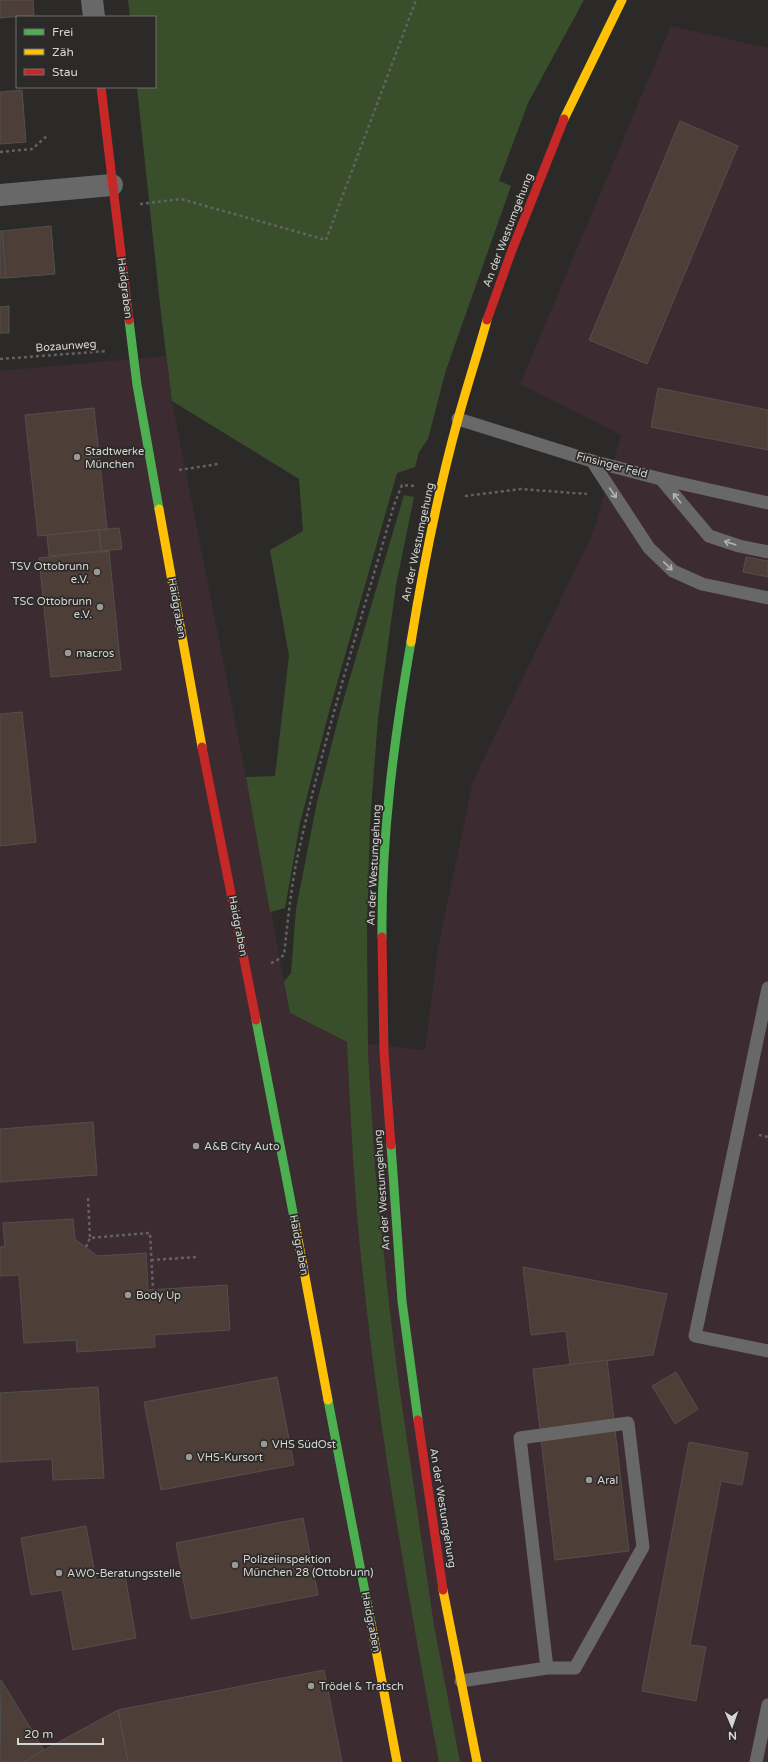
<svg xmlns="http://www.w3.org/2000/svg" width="768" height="1762" viewBox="0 0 768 1762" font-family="'Varela Round',sans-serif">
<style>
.industrial{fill:#3c2c31}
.green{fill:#394f2b}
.building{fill:#4d3e38;stroke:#51504f}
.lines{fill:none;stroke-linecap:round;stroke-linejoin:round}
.path{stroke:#626262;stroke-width:2.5;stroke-dasharray:3 3;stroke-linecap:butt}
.lane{stroke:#686868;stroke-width:13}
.street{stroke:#686868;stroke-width:22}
.fast{stroke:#4caf50;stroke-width:9}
.slow{stroke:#ffc107;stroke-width:9}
.jam{stroke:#c62828;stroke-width:9}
.oneway{stroke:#b5b4b4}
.poi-dot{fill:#9a9998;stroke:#2c2a28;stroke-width:1.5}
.labels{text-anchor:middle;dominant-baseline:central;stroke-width:3.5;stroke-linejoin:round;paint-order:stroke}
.street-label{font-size:11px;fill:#d6d5d4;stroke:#2c2a28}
.poi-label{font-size:11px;fill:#d6d5d4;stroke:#2c2a28;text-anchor:start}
</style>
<rect width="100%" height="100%" fill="#2b2a29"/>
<!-- industrial -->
<path class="industrial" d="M671,26L768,48V1762H0V371L166,356L172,401L246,777L290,1013L347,1042L425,1050L438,948L473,781L593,533L621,435L520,384Z"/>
<!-- green -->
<g class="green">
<path d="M128,0H584L528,103L499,181L511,186L446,370L428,439L419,452L415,467L397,473L330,708L300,823L285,908L270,912L246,777L275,776L289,656L270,550L303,531L299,479L172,401L161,314L137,87H155V17H130Z"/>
<path d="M404,495L414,497L396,585L378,718L370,823L367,925L368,1054L375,1168L389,1304L399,1385L434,1626L460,1762H439C409,1601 380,1438 363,1275C354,1197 351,1120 347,1042L290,1013L284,982L291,973L296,909L317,802L341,708Z"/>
</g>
<!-- building -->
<g class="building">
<path d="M0,0H33L34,15L0,18Z"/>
<path d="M22,90L26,142L0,144V92Z"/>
<path d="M680,121L738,146L647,364L589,340Z"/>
<path d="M51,226L55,274L6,278L2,231Z"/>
<path d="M0,231H2L6,278H0Z"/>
<path d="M9,306V333H0V307Z"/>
<path d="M658,388L768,410V450L651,427Z"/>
<path d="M94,408L107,529L38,536L25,415Z"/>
<path d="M119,528L122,549L101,551L99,530Z"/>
<path d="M99,530L101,551L49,556L47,535Z"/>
<path d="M109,551L121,670L51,677L39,558Z"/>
<path d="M746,557L768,561V577L743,572Z"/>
<path d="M22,712L36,842L0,846V714Z"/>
<path d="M93,1122L97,1175L0,1182V1129Z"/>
<path d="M73,1219L75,1239L97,1256L146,1253L148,1290L227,1285L230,1330L154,1335L155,1347L77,1352L76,1340L24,1343L19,1275L0,1276V1247H5L3,1223Z"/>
<path d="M523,1267L667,1294L653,1355L570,1365L566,1331L531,1335Z"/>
<path d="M607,1360L629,1551L555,1560L533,1369Z"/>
<path d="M676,1372L698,1409L675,1424L652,1386Z"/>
<path d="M277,1377L294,1465L161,1490L144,1402Z"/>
<path d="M98,1387L104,1478L53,1480L52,1459L0,1462V1393Z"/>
<path d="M689,1442L748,1453L742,1485L721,1481L690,1645L706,1647L696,1701L642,1691Z"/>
<path d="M303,1518L318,1595L191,1619L176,1543Z"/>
<path d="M86,1526L96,1580L125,1575L136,1638L73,1650L62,1590L31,1595L21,1538Z"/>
<path d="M324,1670L342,1762H128L118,1710Z"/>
<path d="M1,1680L44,1750L24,1762H0Z"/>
<path d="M118,1710L128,1762H24L44,1750Z"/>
</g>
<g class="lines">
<!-- path -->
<g class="path">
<path d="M0,152L32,149L48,135"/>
<path d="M140,204L181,199L326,240L416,0"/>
<path d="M0,359L107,351"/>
<path d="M179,470L218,464"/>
<path d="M465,496L521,489L587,494"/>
<path d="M271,963L276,961L284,955C288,920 291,885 299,850C325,734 361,619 394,505L402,485L416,486"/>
<path d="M759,1135L768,1137"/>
<path d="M88,1198L90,1238"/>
<path d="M86,1247L90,1238L150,1233L153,1289"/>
<path d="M151,1260L197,1257"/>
</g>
<!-- lane -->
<g class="lane">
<path d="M458,419L592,461L661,479L768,503"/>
<path d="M592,461L649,548L673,571L702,584L768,598"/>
<path d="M661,479L709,536L739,546L768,552"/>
<path d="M768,988L695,1336L768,1351"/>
<path d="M461,1681L547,1668H575L643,1547L628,1423L520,1438L547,1668"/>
<path d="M756,1762L768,1705"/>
</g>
<!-- street -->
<g class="street">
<path d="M92,0L94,17"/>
<path d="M0,195L112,185"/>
</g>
<!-- fast -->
<g class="fast">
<path d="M129,320L137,385L159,509"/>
<path d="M382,937C381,838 394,739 411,642"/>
<path d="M256,1020L295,1223"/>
<path d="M391,1145L402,1301L418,1420"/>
<path d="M328,1400L371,1623"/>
</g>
<!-- slow -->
<g class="slow">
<path d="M564,119L622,0"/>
<path d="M159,509L202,747"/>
<path d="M411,642C423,567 438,492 458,419C467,386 478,353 487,320"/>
<path d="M295,1223L328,1400"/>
<path d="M443,1590L477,1762"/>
<path d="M371,1623L397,1762"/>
</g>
<!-- jam -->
<g class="jam">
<path d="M101,87L129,320"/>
<path d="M487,320L512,250L564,119"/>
<path d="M202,747L256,1020"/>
<path d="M382,937L384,1052L391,1145"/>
<path d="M418,1420L443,1590"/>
</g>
</g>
<!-- one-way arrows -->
<defs><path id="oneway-shaft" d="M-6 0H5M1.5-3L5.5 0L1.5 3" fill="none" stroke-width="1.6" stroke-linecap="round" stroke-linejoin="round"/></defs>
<g class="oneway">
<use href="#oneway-shaft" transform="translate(613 493) rotate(56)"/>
<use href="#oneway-shaft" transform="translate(677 498) rotate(-129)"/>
<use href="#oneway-shaft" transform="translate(730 543) rotate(-162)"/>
<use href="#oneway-shaft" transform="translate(668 566) rotate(44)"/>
</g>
<!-- markers -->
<g class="poi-dot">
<circle cx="77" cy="457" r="4"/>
<circle cx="97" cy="572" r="4"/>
<circle cx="100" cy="607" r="4"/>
<circle cx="68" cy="653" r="4"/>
<circle cx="196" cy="1146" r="4"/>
<circle cx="128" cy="1295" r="4"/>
<circle cx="264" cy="1444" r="4"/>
<circle cx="189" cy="1457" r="4"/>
<circle cx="589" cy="1480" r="4"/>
<circle cx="235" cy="1565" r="4"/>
<circle cx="59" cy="1573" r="4"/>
<circle cx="311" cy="1686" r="4"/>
</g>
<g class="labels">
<!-- street labels -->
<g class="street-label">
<text transform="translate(508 230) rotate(-69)">An der Westumgehung</text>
<text transform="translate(125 288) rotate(83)">Haidgraben</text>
<text transform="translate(66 346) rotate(-4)">Bozaunweg</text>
<text transform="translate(612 465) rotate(15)">Finsinger Feld</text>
<text transform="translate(418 542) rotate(-78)">An der Westumgehung</text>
<text transform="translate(177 608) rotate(80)">Haidgraben</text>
<text transform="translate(374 865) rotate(-87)">An der Westumgehung</text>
<text transform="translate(238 926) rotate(79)">Haidgraben</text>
<text transform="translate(382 1190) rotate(-94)">An der Westumgehung</text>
<text transform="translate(299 1245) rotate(79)">Haidgraben</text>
<text transform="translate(443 1508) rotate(81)">An der Westumgehung</text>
<text transform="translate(371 1622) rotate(79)">Haidgraben</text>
</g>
<!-- poi labels -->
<g class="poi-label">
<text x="85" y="451">Stadtwerke<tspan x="85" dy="13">München</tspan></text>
<text x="89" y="566" text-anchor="end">TSV Ottobrunn<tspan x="89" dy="13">e.V.</tspan></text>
<text x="92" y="601" text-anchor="end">TSC Ottobrunn<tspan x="92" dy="13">e.V.</tspan></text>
<text x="76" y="653">macros</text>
<text x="204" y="1146">A&amp;B City Auto</text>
<text x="136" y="1295">Body Up</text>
<text x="272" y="1444">VHS SüdOst</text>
<text x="197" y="1457">VHS-Kursort</text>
<text x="597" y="1480">Aral</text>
<text x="243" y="1559">Polizeiinspektion<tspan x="243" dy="13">München 28 (Ottobrunn)</tspan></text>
<text x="67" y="1573">AWO-Beratungsstelle</text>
<text x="319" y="1686">Trödel &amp; Tratsch</text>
</g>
</g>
<!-- legend -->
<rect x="16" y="16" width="140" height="72" fill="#2c2a28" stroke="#706e6d"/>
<rect x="24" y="29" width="20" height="6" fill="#4caf50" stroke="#706e6d"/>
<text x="52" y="36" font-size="12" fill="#d6d5d4">Frei</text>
<rect x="24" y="49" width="20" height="6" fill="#ffc107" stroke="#706e6d"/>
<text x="52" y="56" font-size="12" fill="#d6d5d4">Zäh</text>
<rect x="24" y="69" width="20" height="6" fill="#c62828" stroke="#706e6d"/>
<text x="52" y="76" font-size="12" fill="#d6d5d4">Stau</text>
<!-- north arrow -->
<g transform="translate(732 1726) rotate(178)" stroke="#2c2a28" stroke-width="3" paint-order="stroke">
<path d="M0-3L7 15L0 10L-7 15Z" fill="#d6d5d4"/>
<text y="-6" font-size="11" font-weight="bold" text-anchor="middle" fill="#d6d5d4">N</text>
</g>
<!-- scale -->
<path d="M18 1738v6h85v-6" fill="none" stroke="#d6d5d4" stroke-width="2"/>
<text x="24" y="1738" font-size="12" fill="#d6d5d4" stroke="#2c2a28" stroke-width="3" paint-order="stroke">20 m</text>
</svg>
